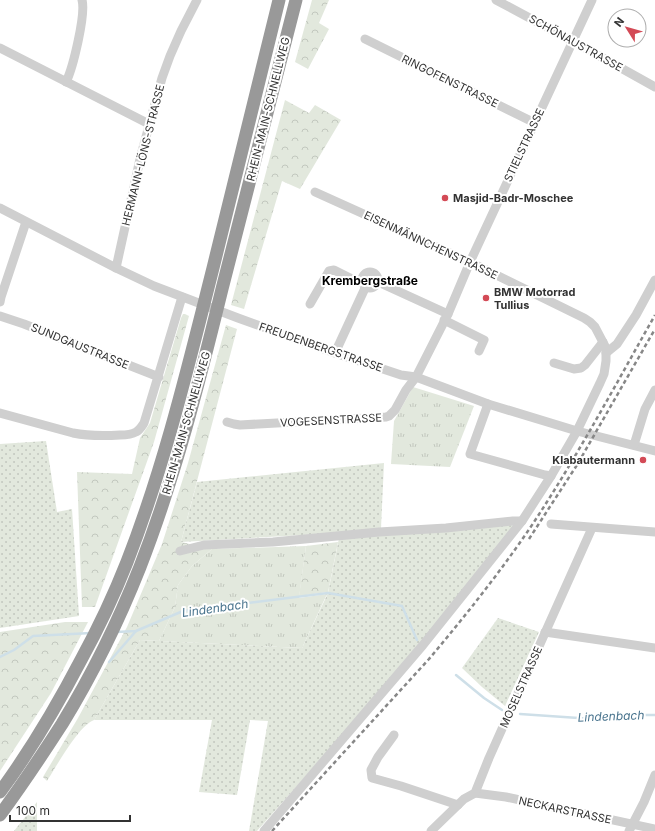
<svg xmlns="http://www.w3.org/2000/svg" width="655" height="831" viewBox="0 0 655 831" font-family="Inter,sans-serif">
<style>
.grass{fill:url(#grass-tufts)}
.forest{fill:url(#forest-crowns)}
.park{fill:url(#park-dots)}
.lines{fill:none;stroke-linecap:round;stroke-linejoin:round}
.stream{stroke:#cedfe8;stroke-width:2.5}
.minor{stroke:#cfcfcf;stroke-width:9}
.highway{stroke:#999;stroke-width:13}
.rail{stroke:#878787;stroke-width:2.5;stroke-dasharray:4 3;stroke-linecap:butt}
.poi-dot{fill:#d34a56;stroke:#fff;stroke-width:1.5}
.labels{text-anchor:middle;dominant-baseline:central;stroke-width:4;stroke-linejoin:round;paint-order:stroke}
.street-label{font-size:11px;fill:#323232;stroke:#fff}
.poi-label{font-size:11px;font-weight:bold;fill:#323232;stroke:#fff;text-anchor:start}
.neighbourhood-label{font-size:12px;font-weight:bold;fill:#000;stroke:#fff}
.water-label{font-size:12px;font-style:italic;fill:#48738d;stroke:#fff}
</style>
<defs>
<pattern id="grass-tufts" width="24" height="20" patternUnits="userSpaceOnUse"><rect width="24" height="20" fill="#e2e8dd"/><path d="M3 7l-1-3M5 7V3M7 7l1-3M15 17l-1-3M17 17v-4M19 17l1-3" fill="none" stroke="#c2c7be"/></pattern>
<pattern id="forest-crowns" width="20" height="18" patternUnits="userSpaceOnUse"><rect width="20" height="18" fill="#e2e8dd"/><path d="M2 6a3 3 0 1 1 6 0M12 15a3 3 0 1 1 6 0" fill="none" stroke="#c2c7be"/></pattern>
<pattern id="park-dots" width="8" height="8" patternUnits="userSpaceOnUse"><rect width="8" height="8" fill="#e2e8dd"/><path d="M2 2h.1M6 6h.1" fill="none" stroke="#c2c7be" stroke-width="1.8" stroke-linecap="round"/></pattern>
</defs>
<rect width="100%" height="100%" fill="#fff"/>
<!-- grass -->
<g class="grass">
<path d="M413,387L474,406L450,467L391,464L394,421Z"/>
<path d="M306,546L299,598L327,594L302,648L159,641L175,607L178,585L192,566L212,549Z"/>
</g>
<!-- forest -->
<g class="forest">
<path d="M312,0H329L319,23L329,29L308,69L295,62Z"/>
<path d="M285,100L309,113L315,105L341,120L300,189L282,181L244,309L231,305Z"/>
<path d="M183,314H185L189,316L154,442L95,607H82L77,472L132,474L140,438L150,423L181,318Z"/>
<path d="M226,325L237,329L181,542L212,549L192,566L178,585L175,607L159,641L140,640L94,720C79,725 56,767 47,781L43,777L78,718L127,627L162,544L188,463Z"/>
<path d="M338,542L328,592L299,596L306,546Z"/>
<path d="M65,622H88L51,693L0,771V632Z"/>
</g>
<!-- park -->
<g class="park">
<path d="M46,441L57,512L72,509L79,616L0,628V444Z"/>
<path d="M384,463L381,528L515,525L428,633L351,725L257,831H249L268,721L250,720L237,795L199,792L212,720H94L140,640L302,648L328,593L340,533L181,542L197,482Z"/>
<path d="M498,618L539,632L505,706L482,687L462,668Z"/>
<path d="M37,802V831H14Z"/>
</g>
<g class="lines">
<!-- stream -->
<g class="stream">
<path d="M116,632L136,631L183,611L328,593L402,606L417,640"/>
<path d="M0,657L14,650L33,636L91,633"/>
<path d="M109,662L136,631"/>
<path d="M456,675L484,698L502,710"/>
<path d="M520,714L593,719L620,715H655"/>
</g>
<!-- minor -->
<g class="minor">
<path d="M496,0L578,44L655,87"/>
<path d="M365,39L535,123"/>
<path d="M0,48L149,124"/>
<path d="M66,82C73,68 86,14 82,0"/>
<path d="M0,208L116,268L154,286L238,318L335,353L401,375L416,377L488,404L577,431L655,451"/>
<path d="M116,268L140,159L162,78L170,56L181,31L197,0"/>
<circle cx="370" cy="280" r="8"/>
<path d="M378,282L448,314"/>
<path d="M0,302L1,297L26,222"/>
<path d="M310,304L329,271L334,270L358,282H363"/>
<path d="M0,316L24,324L159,377"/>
<path d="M444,320L484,340L479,351"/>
<path d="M335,353L366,286"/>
<path d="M606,353L617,344L636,315L655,280"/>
<path d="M554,363L574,369L581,368L585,365L603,342"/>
<path d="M488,404L470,454L545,475L551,476"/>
<path d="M0,413L73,433C88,436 104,436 120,435C125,435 131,435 136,432C140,430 142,426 144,423L182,297"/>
<path d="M227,422L234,424L240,425L386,417L389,416L395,410L406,390L416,377L448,314L470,262L592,0"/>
<path d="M634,445L645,409L655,390"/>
<path d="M551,524L655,532"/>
<path d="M180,551L204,545L273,542L379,532L446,528L513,521H522"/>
<path d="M545,632L655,648"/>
<path d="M394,735L378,757L371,770L372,778L401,786L458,805"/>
<path d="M475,793L506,797L655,829"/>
<path d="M264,831L423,645L522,521L551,476L577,431L600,383L604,374L606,361V348L595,327L590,322L584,318L470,262L315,192"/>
<path d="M431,831L464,799L475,793L489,758L592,528"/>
<path d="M629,831L644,802L655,775"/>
</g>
<!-- highway -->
<g class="highway">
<path d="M0,792C31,750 58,704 82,658C99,627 114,595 127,562C164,467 188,367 213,268C235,179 257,89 279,0"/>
<path d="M0,815C22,785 42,755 62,724C92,675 119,620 140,567C175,477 199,383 222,289C247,193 271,96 296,0"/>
</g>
<!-- rail -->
<g class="rail">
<path d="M529,539L577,465L655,329"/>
<path d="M272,831L429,659C466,615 502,570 534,522C578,455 616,384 655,315"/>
</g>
</g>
<!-- markers -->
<g class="poi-dot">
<circle cx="445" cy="198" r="4"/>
<circle cx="486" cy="298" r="4"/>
<circle cx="643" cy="460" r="4"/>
</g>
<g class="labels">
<!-- street labels -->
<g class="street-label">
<text transform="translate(576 43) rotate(29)">SCHÖNAUSTRASSE</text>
<text transform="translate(450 81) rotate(26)">RINGOFENSTRASSE</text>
<text transform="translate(268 109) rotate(-76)">RHEIN-MAIN-SCHNELLWEG</text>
<text transform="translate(524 145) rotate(-65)">STIELSTRASSE</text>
<text transform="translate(143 155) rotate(-76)">HERMANN-LÖNS-STRASSE</text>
<text transform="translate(431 245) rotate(25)">EISENMÄNNCHENSTRASSE</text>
<text transform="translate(80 346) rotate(22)">SUNDGAUSTRASSE</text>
<text transform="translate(321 347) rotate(19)">FREUDENBERGSTRASSE</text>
<text transform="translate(331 420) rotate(-3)">VOGESENSTRASSE</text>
<text transform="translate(186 423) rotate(-74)">RHEIN-MAIN-SCHNELLWEG</text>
<text transform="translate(521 687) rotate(-66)">MOSELSTRASSE</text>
<text transform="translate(565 810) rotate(12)">NECKARSTRASSE</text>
</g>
<!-- poi labels -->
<g class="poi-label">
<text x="453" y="198">Masjid-Badr-Moschee</text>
<text x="494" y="292">BMW Motorrad<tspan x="494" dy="13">Tullius</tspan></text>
<text x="635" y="460" text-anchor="end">Klabautermann</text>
</g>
<!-- neighbourhood labels -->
<g class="neighbourhood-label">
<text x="370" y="280">Krembergstraße</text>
</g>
<!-- water labels -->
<g class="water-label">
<text transform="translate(215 608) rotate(-8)">Lindenbach</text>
<text transform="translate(611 716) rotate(-2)">Lindenbach</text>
</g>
</g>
<!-- north arrow -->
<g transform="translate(627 28) rotate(307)"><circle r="19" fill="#ffffff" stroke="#adadad"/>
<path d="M0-3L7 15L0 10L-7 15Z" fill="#d34a56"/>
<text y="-6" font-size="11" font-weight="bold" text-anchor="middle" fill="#323232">N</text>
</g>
<!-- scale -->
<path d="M10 815v6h120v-6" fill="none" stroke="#323232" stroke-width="2"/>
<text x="16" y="815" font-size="12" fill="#323232" stroke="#ffffff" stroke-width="3" paint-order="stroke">100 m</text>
</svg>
